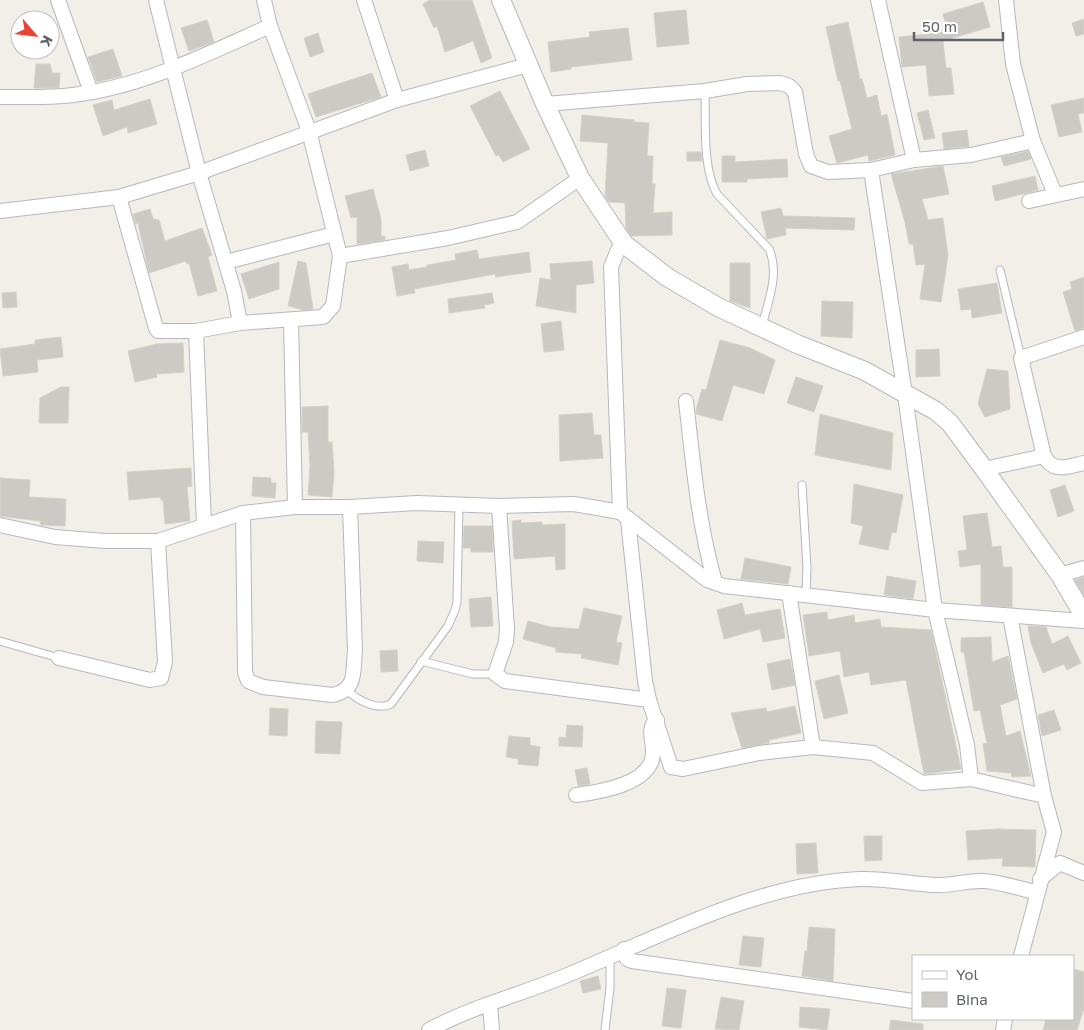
<svg xmlns="http://www.w3.org/2000/svg" width="1084" height="1030" viewBox="0 0 1084 1030" font-family="'Golos Text',sans-serif">
<style>
.building{fill:#cccac5;stroke:#d6d1c6}
.lines{fill:none;stroke-linecap:round;stroke-linejoin:round}
.service-casing{stroke:#b5b8bc;stroke-width:9}
.minor-casing{stroke:#b5b8bc;stroke-width:16}
.tertiary-casing{stroke:#b5b8bc;stroke-width:20}
.service{stroke:#fff;stroke-width:7}
.minor{stroke:#fff;stroke-width:14}
.tertiary{stroke:#fff;stroke-width:18}
</style>
<rect width="100%" height="100%" fill="#f1efe8"/>
<!-- building -->
<g class="building">
<path d="M430,0H472L492,58L481,63L473,41L445,52L437,26L434,28L423,4Z"/>
<path d="M983,2L990,27L943,41L946,68H951L954,94L929,96L926,65L902,67L899,37L948,32L943,14Z"/>
<path d="M686,10L689,44L657,47L654,13Z"/>
<path d="M1084,19V34L1076,36L1072,23Z"/>
<path d="M207,20L214,42L189,51L181,28Z"/>
<path d="M848,22L860,79H862L867,98L877,95L881,116L887,114L895,155L869,161L868,155L837,163L829,136L852,129L840,81H838L826,27Z"/>
<path d="M628,28L632,60L571,67V69L551,72L548,42L590,37L589,32Z"/>
<path d="M318,33L324,52L310,57L304,38Z"/>
<path d="M113,49L122,76L97,82L88,57Z"/>
<path d="M36,64H50L52,73H60L59,88H34Z"/>
<path d="M372,73L381,97L316,117L308,94Z"/>
<path d="M500,91L530,149L503,162L499,155L496,156L470,106Z"/>
<path d="M1084,98V113L1078,114L1082,132L1059,137L1051,105Z"/>
<path d="M150,99L157,124L128,133L127,127L103,136L93,105L112,100L114,110Z"/>
<path d="M928,110L935,138L924,140L917,113Z"/>
<path d="M582,115L634,120V122L649,123L647,156H653L652,184H655L653,213L672,212V235L631,236L626,228L625,203L609,202L605,196L608,143L580,141Z"/>
<path d="M967,130L969,146L944,149L942,133Z"/>
<path d="M425,150L429,166L410,171L406,155Z"/>
<path d="M1028,151L1031,159L1004,166L1001,157Z"/>
<path d="M687,152H701L702,161H687Z"/>
<path d="M722,156H735V162L787,159L788,177L747,179V182H722Z"/>
<path d="M943,166L949,194L922,199L928,220L943,218L948,256L941,302L920,299L925,264L916,265L913,244H909L905,222L891,174Z"/>
<path d="M1035,176L1038,190L995,201L992,186Z"/>
<path d="M373,189L381,219V236H385V240L357,244V217L351,218L345,196Z"/>
<path d="M781,208L783,216L855,218L854,230L785,228L786,235L767,239L761,212Z"/>
<path d="M150,209L153,219L159,220L165,241L202,228L212,255L208,257L217,291L198,296L189,263L187,264L186,261L149,273L138,223L136,224L133,214Z"/>
<path d="M477,250L479,259L529,252L531,272L496,277L495,274L414,289L415,293L397,296L392,267L408,264L409,270L427,267V265L456,260L455,254Z"/>
<path d="M298,261L306,263L313,309L304,310L288,306Z"/>
<path d="M592,261L594,283L576,285V313L536,306L540,278L551,280L550,264Z"/>
<path d="M279,262V289L249,299L241,274Z"/>
<path d="M730,263H750V308L730,301Z"/>
<path d="M1084,277V328L1075,331L1063,292L1072,289L1070,282Z"/>
<path d="M997,283L1002,313L972,318L971,309L961,310L958,289Z"/>
<path d="M16,292L17,307L3,308L2,293Z"/>
<path d="M492,293L494,303L484,305L485,308L449,313L448,299Z"/>
<path d="M822,301L853,302L852,338L821,336Z"/>
<path d="M561,321L564,350L544,352L541,324Z"/>
<path d="M61,337L63,357L37,360L38,372L3,376L0,349L35,344V340Z"/>
<path d="M720,340L750,348L775,360L764,394L733,385L722,421L696,414V410L702,389L706,390Z"/>
<path d="M183,343L184,372L156,374L157,377L135,382L128,351L157,344Z"/>
<path d="M939,349L940,376L916,377V350Z"/>
<path d="M987,369L1008,371L1010,409L985,417L978,404Z"/>
<path d="M796,377L823,386L814,412L787,403Z"/>
<path d="M61,387H69L68,423H39L40,398Z"/>
<path d="M328,406V442H332L334,472L332,497L308,495L310,466L308,432H302V407Z"/>
<path d="M592,413L594,435H601L603,458L560,461L559,415Z"/>
<path d="M820,414L893,433L891,470L815,455Z"/>
<path d="M191,468L192,486L187,487L190,521L165,524L163,500H161L160,497L129,500L127,472Z"/>
<path d="M253,477L271,478V483H276L275,498L252,496Z"/>
<path d="M0,478L30,480L29,497L66,499L65,526L41,525L40,521L0,516Z"/>
<path d="M854,484L903,495L896,533L892,532L888,550L859,544L863,526L851,523Z"/>
<path d="M1065,485L1074,511L1058,517L1050,490Z"/>
<path d="M987,513L992,547L1001,546L1003,567H1012V607L981,605V564L960,567L958,551L967,550L963,516Z"/>
<path d="M521,520V523L542,522V525L565,524V569L556,570L555,556L514,559L512,521Z"/>
<path d="M464,526H492L493,552H471V548H463Z"/>
<path d="M418,541L444,542L443,563L417,561Z"/>
<path d="M745,558L791,567L788,584L741,579Z"/>
<path d="M887,576L916,581L913,599L884,595Z"/>
<path d="M1084,577V595L1075,580Z"/>
<path d="M491,597L493,626L471,627L469,599Z"/>
<path d="M742,603L745,615L780,609L785,638L763,642L760,629L724,639L717,610Z"/>
<path d="M584,608L622,616L616,642L622,643L618,665L581,658L582,654L556,652V648L523,639L528,621L550,627L579,629Z"/>
<path d="M827,612L828,620L854,615L855,623L880,619L881,627L931,630L961,769L924,774L906,680L871,685L869,672L844,677L840,651L809,656L803,615Z"/>
<path d="M1028,626L1046,627L1052,644L1068,636L1081,663L1067,670L1064,664L1043,673L1031,643Z"/>
<path d="M991,637L992,662L1008,656L1017,699L1000,705L1006,736L1020,731L1031,776L1012,777L1011,773L987,771L983,744L987,743L980,710L974,711L964,652H961V638Z"/>
<path d="M397,650L398,671L381,672L380,651Z"/>
<path d="M790,659L795,685L772,690L767,664Z"/>
<path d="M839,675L848,713L824,719L815,681Z"/>
<path d="M795,706L801,733L769,740V743L742,748L731,713L766,708L767,712Z"/>
<path d="M270,708L288,709L287,736L269,735Z"/>
<path d="M1054,710L1061,730L1042,736L1038,715Z"/>
<path d="M316,721L342,722L340,754L315,753Z"/>
<path d="M567,725L583,726L582,747L559,746V737L566,738Z"/>
<path d="M509,736L530,738V745L540,747L538,766L518,764V759L506,757Z"/>
<path d="M587,768L590,784L578,786L575,770Z"/>
<path d="M998,829L1036,830L1035,867L1002,866L1003,858L968,860L966,831Z"/>
<path d="M864,836H882V860L865,861Z"/>
<path d="M816,843L818,873L797,874L796,844Z"/>
<path d="M809,927L835,929L833,981L802,976L805,951H807Z"/>
<path d="M743,936L764,938L761,967L739,965Z"/>
<path d="M1073,969L1084,972V1008L1077,1030H1043L1046,1019H1073Z"/>
<path d="M598,976L601,989L583,993L580,981Z"/>
<path d="M667,988L686,990L681,1028L662,1026Z"/>
<path d="M721,997L744,1001L739,1030L715,1029Z"/>
<path d="M800,1007L830,1009L827,1030L799,1027Z"/>
<path d="M891,1020L923,1024V1030H889Z"/>
</g>
<g class="lines">
<defs>
<g id="service">
<path d="M705,91C706,121 702,168 717,194L769,249C780,273 768,302 762,326"/>
<path d="M1000,270L1021,358"/>
<path d="M802,485L807,567L806,595"/>
<path d="M0,641L59,658"/>
<path d="M421,661L473,674H495"/>
<path d="M347,690C357,700 377,711 391,704L448,626L455,610L457,602L459,505"/>
<path d="M605,1030L610,988V956"/>
</g>
<g id="minor">
<path d="M58,0L91,92"/>
<path d="M364,0L397,100"/>
<path d="M878,0L914,160"/>
<path d="M1006,0L1013,64L1033,141L1055,194"/>
<path d="M0,97C24,97 49,98 73,95C142,87 207,54 270,26L264,0"/>
<path d="M545,104L705,91L747,84L780,83L789,86L795,92L806,154L811,166L828,172L871,170"/>
<path d="M119,197L156,328L158,331H196L240,323L234,291L199,173L156,0"/>
<path d="M1029,201L1084,189"/>
<path d="M0,211L119,197L199,173L397,100L528,65"/>
<path d="M340,256L448,238L517,222L580,178"/>
<path d="M226,262L334,234"/>
<path d="M291,320L295,507"/>
<path d="M240,323L323,317L333,306L340,256L309,131L270,26"/>
<path d="M196,331L204,525"/>
<path d="M1084,337L1021,358L1044,456C1054,474 1068,466 1084,463"/>
<path d="M686,401C693,462 698,523 715,582"/>
<path d="M984,469L1044,456"/>
<path d="M499,506L507,629L506,642L495,674L505,681L649,700"/>
<path d="M620,512L611,267L618,250L624,244"/>
<path d="M243,513L245,672L248,681L263,687L332,695C357,691 353,671 355,650L350,507"/>
<path d="M628,520L645,681L649,700L671,767L683,769L759,753L813,747L873,753L922,783L971,779L1044,796"/>
<path d="M0,525L55,537L105,541H158L243,513L295,507H350L417,503L499,506L574,504L620,512L707,580L724,586L935,610L1084,621"/>
<path d="M1060,575L1084,568"/>
<path d="M789,593L813,747"/>
<path d="M1010,616L1044,796L1054,832L1021,956"/>
<path d="M59,658L150,680L161,678L165,662L158,541"/>
<path d="M971,779L967,745L935,610L905,395L871,170L914,160L971,155L1033,141"/>
<path d="M576,795C600,792 652,784 653,753C654,741 646,729 657,720"/>
<path d="M1040,879L1060,863L1084,873"/>
<path d="M624,949L627,959L632,961L913,1001"/>
<path d="M490,1005L492,1030"/>
<path d="M429,1030C473,1006 523,994 570,974C661,936 759,883 860,879C885,878 910,884 935,885C952,886 968,880 984,881C1001,882 1020,889 1036,892"/>
<path d="M1003,1030L1005,1019"/>
</g>
<path id="tertiary" d="M501,0L545,104L580,178L624,244L667,277L718,307L797,344L865,371L936,411L950,423L984,469L1060,575L1084,616"/>
</defs>
<!-- service casing -->
<use href="#service" class="service-casing"/>
<!-- minor casing -->
<use href="#minor" class="minor-casing"/>
<!-- tertiary casing -->
<use href="#tertiary" class="tertiary-casing"/>
<!-- service -->
<use href="#service" class="service"/>
<!-- minor -->
<use href="#minor" class="minor"/>
<!-- tertiary -->
<use href="#tertiary" class="tertiary"/>
</g>
<!-- legend -->
<rect x="912" y="955" width="162" height="65" fill="#ffffff" stroke="#bfc1c3"/>
<rect x="922" y="971" width="25" height="8" fill="#ffffff" stroke="#bfc1c3"/>
<text x="956" y="980" font-size="15" fill="#5f6368">Yol</text>
<rect x="922" y="992" width="25" height="15" fill="#cccac5" stroke="#bfc1c3"/>
<text x="956" y="1005" font-size="15" fill="#5f6368">Bina</text>
<!-- north arrow -->
<g transform="translate(35 35) rotate(118)"><circle r="24" fill="#ffffff" stroke="#bfc1c3"/>
<path d="M0-4L9 19L0 12L-9 19Z" fill="#ea4335"/>
<text y="-8" font-size="14" font-weight="bold" text-anchor="middle" fill="#5f6368">K</text>
</g>
<!-- scale -->
<path d="M914 32v8h89v-8" fill="none" stroke="#5f6368" stroke-width="2.5"/>
<text x="922" y="32" font-size="15" fill="#5f6368" stroke="#ffffff" stroke-width="4" paint-order="stroke">50 m</text>
</svg>
